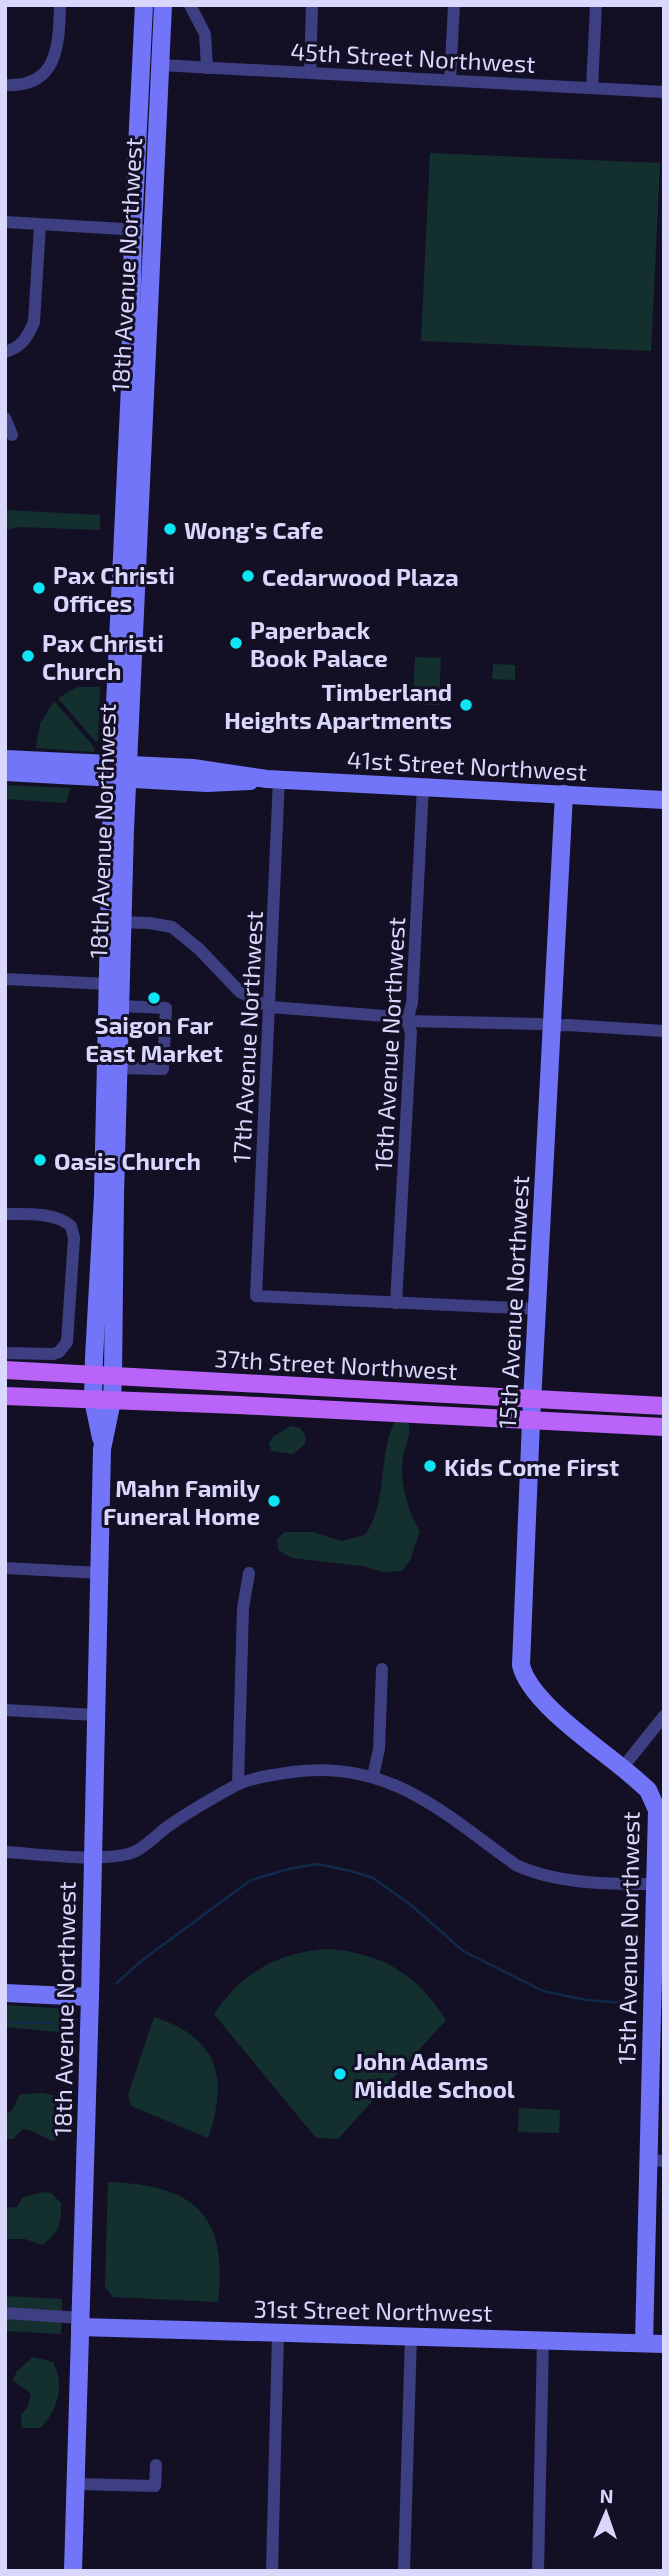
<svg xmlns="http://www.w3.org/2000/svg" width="669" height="2576" viewBox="0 0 669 2576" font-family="'Exo 2',sans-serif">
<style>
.green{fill:#14302e}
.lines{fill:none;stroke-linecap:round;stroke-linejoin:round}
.stream{stroke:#11294a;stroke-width:2.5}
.street{stroke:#3e3e83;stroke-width:12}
.secondary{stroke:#7375f9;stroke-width:18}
.primary{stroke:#ba63f8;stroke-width:18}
.poi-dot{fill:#0ce6f4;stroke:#131026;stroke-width:2.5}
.labels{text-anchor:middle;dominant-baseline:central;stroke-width:6;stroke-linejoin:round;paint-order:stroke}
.street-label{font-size:24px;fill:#dad7fd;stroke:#131026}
.poi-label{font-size:24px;font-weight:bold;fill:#dad7fd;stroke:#131026;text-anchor:start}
</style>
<rect width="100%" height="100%" fill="#131026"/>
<!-- green -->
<g class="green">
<path d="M430,153L660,163L651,351L421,341Z"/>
<path d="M5,510L100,515V530L19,527L5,530Z"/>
<path d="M415,657L441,658L439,705L413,704Z"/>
<path d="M493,664L515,665V680L492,679Z"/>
<path d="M78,687H100L98,741H95L58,698Z"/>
<path d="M54,701L94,747V752L36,748L40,724Z"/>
<path d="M5,785L70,788L66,803L5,799Z"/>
<path d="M401,1420L409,1424C411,1437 405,1445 403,1457C399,1480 408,1512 420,1531L410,1560L402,1571L383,1572L362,1566L292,1558L278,1550L277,1539L285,1532H313L341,1541L365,1535C389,1501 377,1457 395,1421Z"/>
<path d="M291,1426L300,1428L306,1437L305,1444L293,1454L271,1451L269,1443L274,1436Z"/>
<path d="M329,1949C384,1954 416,1974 446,2020L338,2139L316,2138L214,2014C241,1973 280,1951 329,1949Z"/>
<path d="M5,2005L68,2009V2033L5,2027Z"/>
<path d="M154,2017C218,2038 229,2077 208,2138L131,2106L128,2095Z"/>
<path d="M43,2093L56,2096L61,2107L58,2119L59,2134L54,2141C42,2138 36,2130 23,2129L13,2139H5V2115L12,2110L20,2094Z"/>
<path d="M519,2108L560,2110L559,2133L518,2132Z"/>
<path d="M108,2182C193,2185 228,2213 218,2302L113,2297L105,2287Z"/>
<path d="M44,2192L51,2193L61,2203C61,2224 60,2232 42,2245L25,2239H8L5,2244V2208L17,2207L23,2197Z"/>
<path d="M5,2296L62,2299L61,2334L5,2331Z"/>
<path d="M33,2357L53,2362C65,2384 58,2411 40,2428H22L21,2415L28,2407L31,2394L13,2380L17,2371Z"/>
</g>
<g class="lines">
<!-- stream -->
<g class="stream">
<path d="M117,1983L141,1961L251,1880L289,1869L317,1864L351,1871L373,1878L410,1904L463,1951L543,1991L586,2000L625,2003"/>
<path d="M5,2022L52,2023"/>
</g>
<!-- street -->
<g class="street">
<path d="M190,5L205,34L207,68"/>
<path d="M160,65L664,92"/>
<path d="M310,72L312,5"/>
<path d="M450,80L454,5"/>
<path d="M5,85C58,88 59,45 60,5"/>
<path d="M592,88L596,5"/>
<path d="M5,222L141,230"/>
<path d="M5,352C22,347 27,338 34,322L40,225"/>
<path d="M5,418L12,435"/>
<path d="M279,779L256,1296L538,1309"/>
<path d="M117,922L149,923L172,927L199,949L240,992L261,1003L271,1007L397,1017L407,1021L540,1024"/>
<path d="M5,979L107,984"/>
<path d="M554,1026L567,1025L664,1031"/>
<path d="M118,1068L163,1069L166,1008L120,1006"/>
<path d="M5,1214C25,1214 55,1212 71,1226L74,1238L67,1342L59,1352L53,1354L5,1353"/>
<path d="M396,1303L411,1032L407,1021L412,1003L423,786"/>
<path d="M5,1568L100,1573"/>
<path d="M5,1710L95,1715"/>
<path d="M623,1767L664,1716"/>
<path d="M373,1776L379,1749L382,1669"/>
<path d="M238,1784L243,1608L249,1573"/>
<path d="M5,1852C40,1854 94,1862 128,1854C143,1850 155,1836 167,1827C187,1813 209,1800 231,1788C248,1778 272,1775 292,1772C390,1759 443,1813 516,1865C558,1885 614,1884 660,1884"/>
<path d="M650,2160L664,2161"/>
<path d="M5,2313L81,2318"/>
<path d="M76,2484L155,2486L156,2465"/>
<path d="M272,2571L278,2332"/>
<path d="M404,2571L411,2335"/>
<path d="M538,2571L543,2339"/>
</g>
<!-- secondary -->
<g class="secondary">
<path d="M5,759L193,768L267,779L664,800"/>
<path d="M5,772L207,783L250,781"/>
<path d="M564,794L531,1421L521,1665C530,1705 608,1753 639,1782L648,1790L657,1810L644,2343"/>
<path d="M101,1438L93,1400L94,1358L103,1195L113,747L130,386L133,229L144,5"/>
<path d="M5,1993L90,1997"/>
<path d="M80,2327L664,2344"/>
<path d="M73,2571L90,1997L102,1449L112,1401L113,1375L115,1195L125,829L163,5"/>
</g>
<!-- primary -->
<g class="primary">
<path d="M5,1370L664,1406"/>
<path d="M5,1396L238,1405L664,1427"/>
</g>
</g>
<!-- markers -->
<g class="poi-dot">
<circle cx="170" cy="529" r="7"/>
<circle cx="248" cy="576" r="7"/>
<circle cx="39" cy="588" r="7"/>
<circle cx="236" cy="643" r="7"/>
<circle cx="28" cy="656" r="7"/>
<circle cx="466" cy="705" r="7"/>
<circle cx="154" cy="998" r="7"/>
<circle cx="40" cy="1160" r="7"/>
<circle cx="430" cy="1466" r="7"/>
<circle cx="274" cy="1501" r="7"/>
<circle cx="340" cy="2074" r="7"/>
</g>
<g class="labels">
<!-- street labels -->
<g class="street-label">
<text transform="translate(413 57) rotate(3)">45th Street Northwest</text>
<text transform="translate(126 265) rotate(-87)">18th Avenue Northwest</text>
<text transform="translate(467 765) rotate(3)">41st Street Northwest</text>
<text transform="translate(102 831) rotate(-88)">18th Avenue Northwest</text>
<text transform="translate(247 1037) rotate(-87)">17th Avenue Northwest</text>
<text transform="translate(389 1044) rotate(-87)">16th Avenue Northwest</text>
<text transform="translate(513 1302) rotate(-87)">15th Avenue Northwest</text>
<text transform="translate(336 1364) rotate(3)">37th Street Northwest</text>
<text transform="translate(628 1938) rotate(-89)">15th Avenue Northwest</text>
<text transform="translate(64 2009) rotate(-89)">18th Avenue Northwest</text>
<text transform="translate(373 2310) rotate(1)">31st Street Northwest</text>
</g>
<!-- poi labels -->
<g class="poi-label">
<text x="184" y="529">Wong's Cafe</text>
<text x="53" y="574">Pax Christi<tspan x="53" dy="28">Offices</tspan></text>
<text x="262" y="576">Cedarwood Plaza</text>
<text x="250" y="629">Paperback<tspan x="250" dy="28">Book Palace</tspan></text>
<text x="42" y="642">Pax Christi<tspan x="42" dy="28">Church</tspan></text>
<text x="452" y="691" text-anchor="end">Timberland<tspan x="452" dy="28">Heights Apartments</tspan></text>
<text x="154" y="1024" text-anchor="middle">Saigon Far<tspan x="154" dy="28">East Market</tspan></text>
<text x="54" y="1160">Oasis Church</text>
<text x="444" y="1466">Kids Come First</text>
<text x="260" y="1487" text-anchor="end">Mahn Family<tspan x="260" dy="28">Funeral Home</tspan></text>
<text x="354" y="2060">John Adams<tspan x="354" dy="28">Middle School</tspan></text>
</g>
</g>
<!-- border -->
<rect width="669" height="2576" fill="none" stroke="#dad7fd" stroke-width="14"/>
<!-- north arrow -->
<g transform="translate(606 2513) rotate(2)" stroke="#131026" stroke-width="5" paint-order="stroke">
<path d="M0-5L12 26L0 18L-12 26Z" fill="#dad7fd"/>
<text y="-10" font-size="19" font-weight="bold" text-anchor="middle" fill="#dad7fd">N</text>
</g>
</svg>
